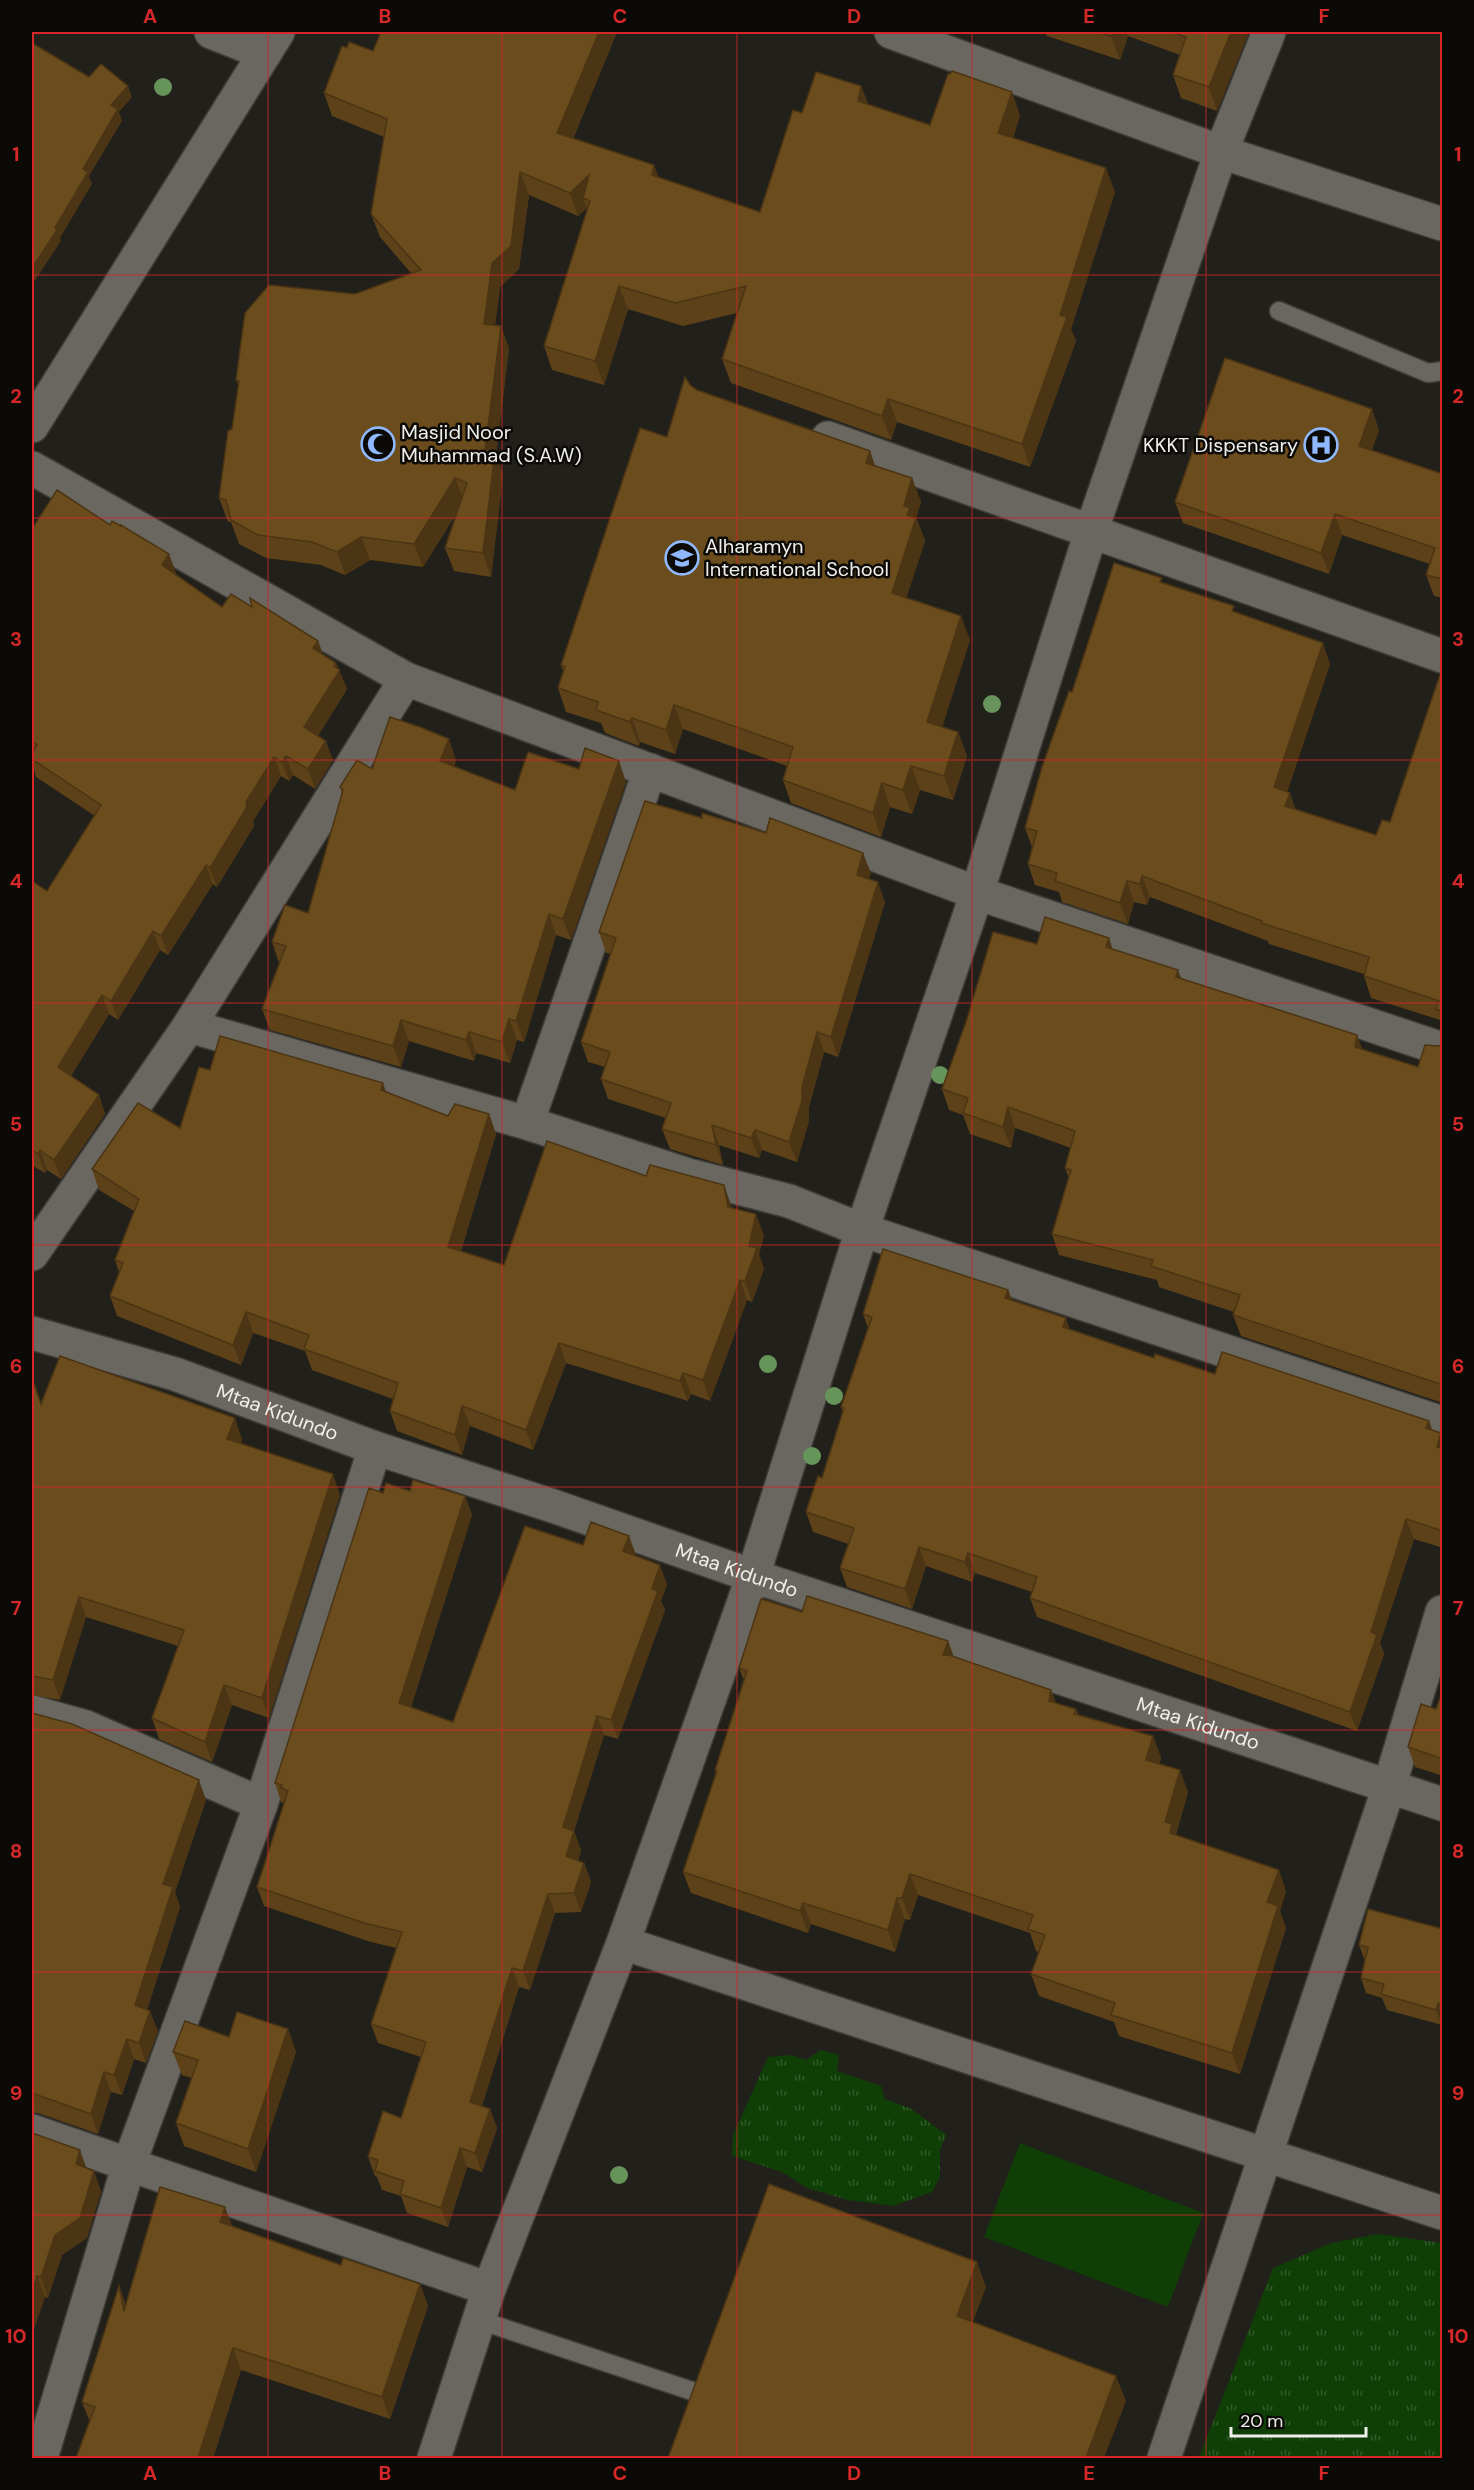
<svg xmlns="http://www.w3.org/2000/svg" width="1474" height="2490" viewBox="0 0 1474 2490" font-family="'DM Sans',sans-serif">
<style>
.grass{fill:url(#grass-tufts)}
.pitch{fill:#0f3f06}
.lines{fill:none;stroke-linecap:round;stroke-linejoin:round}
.service-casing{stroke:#3d3c38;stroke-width:21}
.minor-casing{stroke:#3d3c38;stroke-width:36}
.service{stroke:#696760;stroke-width:18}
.minor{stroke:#696760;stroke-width:33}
.tree{fill:#66945a}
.wall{fill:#5c4119}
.shaded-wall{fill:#4b3514}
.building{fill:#6b4c1d;stroke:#4b3514;stroke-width:1.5}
.grid{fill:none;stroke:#d62828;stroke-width:1.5;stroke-opacity:0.55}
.labels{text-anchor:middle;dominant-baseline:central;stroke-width:5;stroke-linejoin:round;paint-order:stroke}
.poi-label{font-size:20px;fill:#efeeea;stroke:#0b0a07;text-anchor:start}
.street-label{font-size:20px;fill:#efeeea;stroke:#0b0a07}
.neatline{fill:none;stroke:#d62828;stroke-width:2}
.grid-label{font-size:20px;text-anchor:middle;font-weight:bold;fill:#d62828}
</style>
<defs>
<pattern id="grass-tufts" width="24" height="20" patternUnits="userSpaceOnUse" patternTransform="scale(1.5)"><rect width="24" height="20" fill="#0f3f06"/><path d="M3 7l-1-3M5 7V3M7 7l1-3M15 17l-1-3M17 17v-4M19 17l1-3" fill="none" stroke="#325b2a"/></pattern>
</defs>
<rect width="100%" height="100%" fill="#22201a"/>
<!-- grass -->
<g class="grass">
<path d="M821,2050L839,2055L837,2071L881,2086L885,2099L910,2108L946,2135L940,2150V2177L932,2192L893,2206L848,2200L807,2188L782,2172L732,2156L733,2135L768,2057L792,2055L806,2060Z"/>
<path d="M1378,2234L1442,2243V2458H1199L1273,2268L1331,2243Z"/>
</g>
<!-- pitch -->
<path class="pitch" d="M1020,2143L1203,2213L1168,2307L984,2237Z"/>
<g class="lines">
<defs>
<g id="service">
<path d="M1279,311L1428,373L1442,371"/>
<path d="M479,2320L692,2391"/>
</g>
<g id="minor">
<path d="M211,32L264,53"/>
<path d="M891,32L1221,152L1442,224"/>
<path d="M32,426L278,32"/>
<path d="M828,438L1442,656"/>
<path d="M32,468L406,679L977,893L1442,1049"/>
<path d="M189,1026L527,1123L688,1175L789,1201L862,1230L1442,1423"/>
<path d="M527,1123L650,770"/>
<path d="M32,1254L189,1026L406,679"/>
<path id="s1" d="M32,1333L175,1374L375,1448L553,1506L753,1576L1442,1804"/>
<path d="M32,1712L86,1727L261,1804"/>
<path d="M623,1943L1442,2213"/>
<path d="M32,2131L489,2289"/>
<path d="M41,2458L129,2164L261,1804L375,1448"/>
<path d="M434,2458L489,2289L623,1943L753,1576L862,1230L977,893L1091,532L1221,152L1269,32"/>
<path d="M1164,2458L1389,1787L1442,1612"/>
</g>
</defs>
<!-- service casing -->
<use href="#service" class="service-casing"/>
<!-- minor casing -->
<use href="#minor" class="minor-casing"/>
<!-- service -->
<use href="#service" class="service"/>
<!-- minor -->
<use href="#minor" class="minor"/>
</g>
<!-- trees -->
<g class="tree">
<circle cx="163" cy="87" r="9"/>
<circle cx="992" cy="704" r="9"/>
<circle cx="940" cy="1075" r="9"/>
<circle cx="768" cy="1364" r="9"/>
<circle cx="834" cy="1396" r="9"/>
<circle cx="812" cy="1456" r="9"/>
<circle cx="619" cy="2175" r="9"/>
</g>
<!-- wall -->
<g class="wall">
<path d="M381,32H617L573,139L659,177L760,212L802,113L861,86L868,104L930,125L1020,115L1013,138L1115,192L1071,329L1076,341L1030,467L897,422L891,440L731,383L722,359L737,313L683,326L628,309L604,385L552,370L544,346L587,210V208L578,216L529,195L519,269L500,287L495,325L501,326L509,349L496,455L503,475L491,577L454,571L445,548L458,511L423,567L370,560L345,575L321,565L266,558L239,544L231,522H228L219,498L232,429L239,386L236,380L355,294L411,273L380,237L371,214L384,137L332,116L324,93L347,48L373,51Z"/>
<path d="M1045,32H1249L1217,111L1181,98L1173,75L1180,55L1128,36L1120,60L1047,36Z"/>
<path d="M690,385L697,390L870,451L875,466L912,478L921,502L916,517L925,541L906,598L970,640L942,727L958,732L967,756L953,800L920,790L912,814L890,807L881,837L791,803L783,780L787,766L683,729L675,754L640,742L639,746L605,733L601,723L566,712L558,688L563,671L561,665L667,437Z"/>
<path d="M1379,430L1372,450L1443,474V598L1434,596L1426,575L1430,564L1342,535L1329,574L1183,523L1175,502Z"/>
<path d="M32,529L176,573V574L222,607H252L318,641L323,654L336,663L347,689L318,736L333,760L315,789L293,775L289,781L281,776L253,821L254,826L217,887L213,884L168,955L160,950L118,1020L109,1014L71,1076L99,1095L105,1114L61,1179L47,1170L45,1173L33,1166L32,1168V881L47,891L95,816L36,777L32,763Z"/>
<path d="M1164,584L1236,613L1330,664L1287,792L1296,810L1376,835L1390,822L1443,666V1026L1440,1020L1371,998L1364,976V974L1269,944L1268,941L1150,897L1147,905L1134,902L1128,924L1062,902L1059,892L1035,885L1028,864L1032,847L1025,828L1072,692Z"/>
<path d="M456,760L454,767L515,790L579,769L626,782L571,940L556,935L524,1042L517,1040L510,1063L476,1053L474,1061L409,1041L401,1067L270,1030L262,1009L279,963L272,942L308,913L342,794L340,787L372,769Z"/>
<path d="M871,873L869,879L885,902L838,1057L824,1052L809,1107V1121L797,1162L762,1150L759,1158L719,1145L723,1165L670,1149L662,1129L666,1118L608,1099L601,1079L605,1067L588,1062L581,1042L611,954L606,953L599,932Z"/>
<path d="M1037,944L1113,949L1182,979L1363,1050L1418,1067L1439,1046L1443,1044V1403L1241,1336L1233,1315L1234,1312L1159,1287L1157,1280L1059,1255L1052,1234L1069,1178L1065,1168L1071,1148L1015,1128L1011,1148L970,1134L963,1115L949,1110L942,1089Z"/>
<path d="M210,1070L386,1092L448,1116L489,1114L496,1134L461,1251L504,1265L732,1208L764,1235L759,1254L764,1269L752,1302L747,1300L710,1401L691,1394L688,1401L566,1363L533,1450L470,1426L462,1455L397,1431L390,1411L393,1399L312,1370L305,1351L253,1333L241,1365L117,1316L110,1296L119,1272L115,1260L134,1211L99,1190L92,1169L180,1128Z"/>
<path d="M1008,1290L1012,1300L1070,1330L1154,1358L1215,1374L1429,1421L1432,1430L1441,1433L1443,1436V1548L1414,1539L1380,1643L1384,1654L1357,1731L1037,1617L1030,1598L1032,1592L975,1573L972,1582L926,1566L912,1609L847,1587L840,1568L848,1544L813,1532L806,1512L822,1478L843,1412L841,1407L868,1328L863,1314Z"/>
<path d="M32,1378L41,1404L242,1439L241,1443L340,1495L269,1718L232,1705L212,1762L159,1739L152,1718L178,1646L86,1617L60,1700L32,1695Z"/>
<path d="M410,1491L465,1496L472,1515L411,1707L453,1722L583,1545L629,1536L635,1556L667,1584L661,1601L665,1610L618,1739L604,1735L574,1831L581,1850L578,1861L584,1863L591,1882L581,1912L555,1913L530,1990L519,1987L482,2106L490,2109L497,2128L482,2172L467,2167L448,2227L407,2213L401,2196L382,2190L377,2177L375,2176L368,2157L401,2118L421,2057L378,2043L371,2024L396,1948L371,1942L264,1906L257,1887L284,1803L281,1802L275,1783L383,1493Z"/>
<path d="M802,1612L948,1641L953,1656L1051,1690L1056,1703L1076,1709L1078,1714L1153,1736L1161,1758L1159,1764L1188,1792L1176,1835L1286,1891L1280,1911L1286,1928L1240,2074L1119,2036L1114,2022L1039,1996L1031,1974L1039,1952L1036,1951L1030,1933L918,1895L910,1920L905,1919L895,1952L811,1924L808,1933L691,1893L683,1872L716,1773L715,1770L744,1680L739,1668Z"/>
<path d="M1443,1690V1776L1415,1767L1408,1747L1436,1709Z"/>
<path d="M32,1713L206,1800L175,1892L180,1907L147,2010L158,2031L146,2063L134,2059L122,2095L111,2092L98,2134L38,2113H32Z"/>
<path d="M1443,1929L1442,2025L1387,2010L1382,1998L1366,1993L1361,1978L1365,1961L1359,1945Z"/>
<path d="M288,2029L296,2052L256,2172L184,2146L176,2123L192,2078L182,2075L173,2052Z"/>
<path d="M32,2133L87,2168L101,2191L87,2238L62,2255L48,2298L45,2297L32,2334Z"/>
<path d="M225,2207L232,2226L341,2265L420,2284L428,2306L390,2419L241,2370L213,2458H76L90,2422L82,2402L119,2286L126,2305Z"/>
</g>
<!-- shaded-wall -->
<g class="shaded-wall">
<path d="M599,32H617L565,157L557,133Z"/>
<path d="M1113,32H1127L1128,36L1120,60L1111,36Z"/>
<path d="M1231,32H1249L1217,111L1209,87Z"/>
<path d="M128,86L132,97L119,112L122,121L89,176L92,184L60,238L61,241L32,285V268L55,228L111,105Z"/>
<path d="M861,86L870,110L858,101Z"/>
<path d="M1012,92L1020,115L1006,156L998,133Z"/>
<path d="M654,165L663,189L652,175Z"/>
<path d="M1106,168L1115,192L1071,329L1076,341L1030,467L1022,444L1060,315Z"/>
<path d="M520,172L529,195L519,269L500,287L492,347L484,324L492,263Z"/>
<path d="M589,175L590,201L583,198L587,208L578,216L570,193Z"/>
<path d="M619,286L628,309L604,385L595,361Z"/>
<path d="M501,326L509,349L496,455L503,475L491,577L483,553L485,450Z"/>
<path d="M888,399L897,422L891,440L882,416Z"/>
<path d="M1372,409L1379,430L1366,467L1359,446Z"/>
<path d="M870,451L878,475L866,463Z"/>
<path d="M455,478L464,501L423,567L414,544Z"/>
<path d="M912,478L921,502L915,522L916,518L925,541L900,617L892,593L904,506Z"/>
<path d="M1335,514L1342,535L1329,574L1321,553Z"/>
<path d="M361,537L370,560L345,575L337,552Z"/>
<path d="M169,554L176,573L169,584L162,565Z"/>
<path d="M961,616L970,640L936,746L927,722Z"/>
<path d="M318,641L325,661L313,648Z"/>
<path d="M1323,643L1330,664L1282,808L1274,787Z"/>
<path d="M336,663L347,689L311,746L304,727Z"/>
<path d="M674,705L683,729L675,754L666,730Z"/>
<path d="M632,718L640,742L639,746L630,722Z"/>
<path d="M958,732L967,756L953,800L944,776Z"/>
<path d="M449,739L456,760L448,782L440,761Z"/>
<path d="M326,741L333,760L315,789L308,769Z"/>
<path d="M286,756L293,775L289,781L282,762Z"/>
<path d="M274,757L281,776L253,821L254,826L217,887L210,868L246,802Z"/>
<path d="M619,761L626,782L571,940L563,919Z"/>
<path d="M911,766L920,790L912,814L903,790Z"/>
<path d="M882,783L890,807L881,837L873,813Z"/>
<path d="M1290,793L1297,814L1285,806Z"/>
<path d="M863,853L871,873L864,895L857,875Z"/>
<path d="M206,865L213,884L168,955L161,936Z"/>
<path d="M1142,876L1150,897L1147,905L1140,884Z"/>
<path d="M1127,881L1134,902L1128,924L1120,903Z"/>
<path d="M878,882L885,902L838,1057L831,1037Z"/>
<path d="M549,914L556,935L524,1042L516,1021Z"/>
<path d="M153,931L160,950L118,1020L111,1001Z"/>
<path d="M1109,938L1116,960L1106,947Z"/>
<path d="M1178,970L1186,991L1176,977Z"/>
<path d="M102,995L109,1014L65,1086L58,1067Z"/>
<path d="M509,1019L517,1040L510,1063L502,1042Z"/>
<path d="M401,1020L409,1041L401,1067L393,1046Z"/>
<path d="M469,1032L476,1053L474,1061L466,1040Z"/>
<path d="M817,1032L824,1052L809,1107V1121L797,1162L789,1142L802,1087Z"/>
<path d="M1357,1035L1365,1056L1355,1047Z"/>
<path d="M383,1083L390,1103L381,1090Z"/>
<path d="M99,1095L105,1114L61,1179L54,1160Z"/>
<path d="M1008,1107L1015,1128L1011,1148L1003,1127Z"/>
<path d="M489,1114L496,1134L456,1267L448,1247Z"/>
<path d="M712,1125L719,1145L723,1165L716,1145Z"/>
<path d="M755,1130L762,1150L759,1158L751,1138Z"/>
<path d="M40,1150L47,1170L45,1173L38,1154Z"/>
<path d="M724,1185L731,1205L735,1227L728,1207Z"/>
<path d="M756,1214L764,1235L759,1254L764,1269L752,1302L745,1281L749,1246Z"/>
<path d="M740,1280L747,1300L710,1401L703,1380Z"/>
<path d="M1008,1290L1015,1309L1005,1298Z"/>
<path d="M246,1312L253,1333L241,1365L233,1345Z"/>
<path d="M1066,1318L1073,1338L1063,1327Z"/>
<path d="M559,1343L566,1363L533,1450L526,1430Z"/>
<path d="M683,1373L691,1394L688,1401L680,1381Z"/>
<path d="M1443,1378V1390L1440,1384Z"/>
<path d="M462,1406L470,1426L462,1455L455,1435Z"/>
<path d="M235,1418L242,1439L235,1459L227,1439Z"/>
<path d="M1429,1421L1436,1441L1426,1428Z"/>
<path d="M1441,1433L1443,1436V1462L1437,1447Z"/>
<path d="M333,1474L340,1495L269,1718L262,1698Z"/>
<path d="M465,1496L472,1515L406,1722L399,1703Z"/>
<path d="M1406,1519L1414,1539L1380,1643L1384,1654L1357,1731L1350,1712L1371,1632Z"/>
<path d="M629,1536L636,1555L630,1570L623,1551Z"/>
<path d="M919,1547L926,1566L912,1609L905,1589Z"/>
<path d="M968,1553L975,1573L972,1582L965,1562Z"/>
<path d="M660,1565L667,1584L661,1601L665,1610L618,1739L611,1720L652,1589Z"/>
<path d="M79,1597L86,1617L60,1700L53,1680Z"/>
<path d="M948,1641L956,1663L943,1655Z"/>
<path d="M224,1685L232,1705L212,1762L205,1742Z"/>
<path d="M1051,1690L1059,1712L1049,1701Z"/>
<path d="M597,1716L604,1735L574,1831L581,1850L573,1875L566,1856L563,1827Z"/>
<path d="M1153,1736L1161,1758L1154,1782L1146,1760Z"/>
<path d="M1180,1770L1188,1792L1176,1835L1177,1855L1165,1822Z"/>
<path d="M199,1780L206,1800L175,1892L180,1907L142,2025L135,2005L163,1884Z"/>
<path d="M584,1863L591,1882L581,1912L574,1893Z"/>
<path d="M1279,1870L1286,1891L1280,1911L1286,1928L1240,2074L1232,2053L1267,1902Z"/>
<path d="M910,1874L918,1895L910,1920L902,1898Z"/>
<path d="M548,1894L555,1913L530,1990L523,1971Z"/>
<path d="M897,1898L905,1919L895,1952L888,1930Z"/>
<path d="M803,1903L811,1924L808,1933L800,1911Z"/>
<path d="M512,1968L519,1987L477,2121L470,2102Z"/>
<path d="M1438,2003L1443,2014L1442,2025L1436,2010Z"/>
<path d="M150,2011L158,2031L146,2063L139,2043Z"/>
<path d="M288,2029L296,2052L256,2172L248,2149Z"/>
<path d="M127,2039L134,2059L122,2095L114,2075Z"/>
<path d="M104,2072L111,2092L98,2134L91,2114Z"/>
<path d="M490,2109L497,2128L482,2172L475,2153Z"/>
<path d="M460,2148L467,2167L448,2227L441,2208Z"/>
<path d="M80,2150L87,2170L76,2164Z"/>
<path d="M94,2171L101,2191L87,2238L62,2255L48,2298L41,2277L55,2235Z"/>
<path d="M225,2207L233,2229L220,2222Z"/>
<path d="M977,2262L986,2287L966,2341L957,2316Z"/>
<path d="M37,2276L45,2297L32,2334V2293Z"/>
<path d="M420,2284L428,2306L390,2419L382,2397Z"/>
<path d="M119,2286L127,2308L124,2311Z"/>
<path d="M233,2348L241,2370L213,2458H198Z"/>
<path d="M1116,2376L1126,2401L1104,2458H1086Z"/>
</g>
<!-- building -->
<g class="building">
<path d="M381,32H599L557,133L654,165L652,175L760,212L793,110L802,113L816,72L861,86L858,101L930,125L948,74H950L952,71L1012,92L998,133L1106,168L1060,315L1067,317L1022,444L888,399L882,416L722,359L746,286L675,303L619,286L595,361L544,346L590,201L583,198L589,175L570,193L520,172L511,246L492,263L484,324L501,326L485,450L495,452L483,553L445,548L467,483L455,478L414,544L361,537L337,552L312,542L258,535L231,520L226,500L219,498L228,431L232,429L239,381L236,380L245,313L269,285L355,294L421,270L371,214L387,119L324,93L342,46L347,48L349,42L373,51Z"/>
<path d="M1096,32H1113L1111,36Z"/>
<path d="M1171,32H1231L1209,87L1173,75L1186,37Z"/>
<path d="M32,43L89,77L101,64L128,86L111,105L118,109L83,169L88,172L55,228L57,230L32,268Z"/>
<path d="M1225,358L1372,409L1359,446L1443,474V579L1426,575L1435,548L1335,514L1321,553L1175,502Z"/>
<path d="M685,377L690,385L697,390L870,451L866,463L912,478L904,506L910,508L907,515L916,518L892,593L961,616L927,722L958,732L944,776L911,766L903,790L882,783L873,813L783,780L793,747L674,705L666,730L632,718L630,722L596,710L598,702L558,688L565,667L561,665L640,428L667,437Z"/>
<path d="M57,490L110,525L112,521L121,526V525L169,554L162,565L222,607L231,594L252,607L250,598L318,641L313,648L336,663L334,666L340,670L304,727L326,741L308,769L286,756L282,762L274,757L246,802L247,807L210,868L206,865L161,936L153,931L111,1001L102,995L58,1067L99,1095L54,1160L40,1150L38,1154L32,1150V881L47,891L101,805L32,759V754L37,745L32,741V529Z"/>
<path d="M1114,563L1162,578L1160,582L1234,606L1232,611L1323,643L1274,787L1290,793L1285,806L1376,835L1382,820L1390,822L1443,666V1012L1436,1009L1439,1001L1364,976L1369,957L1261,923L1262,921L1142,876L1140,884L1127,881L1120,903L1055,881L1057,873L1028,864L1037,831L1025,828L1042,767L1069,691L1072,692Z"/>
<path d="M390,717L420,727L449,739L440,761L515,790L528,752L579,769L585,748L619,761L563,919L549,914L516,1021L509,1019L502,1042L469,1032L466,1040L401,1020L393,1046L262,1009L286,946L272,942L285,905L308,913L343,790L340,787L357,760L372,769Z"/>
<path d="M645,801L702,818V813L766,833L770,818L863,853L857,875L878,882L831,1037L817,1032L802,1087V1101L789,1142L755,1130L751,1138L712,1125L716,1145L662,1129L671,1103L601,1079L610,1052L581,1042L616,938L599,932Z"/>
<path d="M1045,917L1109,938L1106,947L1178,970L1176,977L1357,1035L1355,1047L1418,1067L1425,1045L1439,1046L1443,1044V1378L1440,1384L1233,1315L1240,1295L1151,1266L1153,1260L1052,1234L1071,1170L1065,1168L1075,1131L1008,1107L1003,1127L963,1113L968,1098L942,1089L967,1019L993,932L1037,944Z"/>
<path d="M220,1036L383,1083L381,1090L448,1116L455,1104L489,1114L448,1247L504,1265L547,1141L646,1176L650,1165L724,1185L728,1207L756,1214L749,1246L757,1248L745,1281L740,1280L703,1380L683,1373L680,1381L559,1343L526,1430L462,1406L455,1435L390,1411L398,1383L304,1349L309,1335L246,1312L233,1345L110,1296L123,1263L115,1260L139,1199L92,1169L138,1103L180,1128L199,1067L210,1070Z"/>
<path d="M883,1249L1008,1290L1005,1298L1066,1318L1063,1327L1154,1358L1155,1354L1215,1374L1222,1352L1429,1421L1426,1428L1441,1433L1437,1447L1443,1448V1531L1406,1519L1371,1632L1377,1635L1350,1712L1030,1598L1037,1577L968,1553L965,1562L919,1547L905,1589L840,1568L854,1528L806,1512L818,1476L822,1478L844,1408L841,1407L872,1317L863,1314Z"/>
<path d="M60,1356L235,1418L227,1439L333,1474L262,1698L224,1685L205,1742L152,1718L184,1630L79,1597L53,1680L32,1676V1378L41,1404Z"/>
<path d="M413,1480L465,1496L399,1703L453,1722L525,1526L583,1545L591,1522L629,1536L623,1551L660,1565L652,1589L658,1591L611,1720L597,1716L563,1827L574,1831L566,1856L584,1863L574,1893L548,1894L523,1971L512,1968L470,2102L490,2109L475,2153L460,2148L441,2208L400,2194L404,2181L375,2171L378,2160L368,2157L383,2111L401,2118L426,2042L371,2024L402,1932L364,1923L257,1887L288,1791L281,1788L282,1785L275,1783L369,1488L383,1493L386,1483L410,1491Z"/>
<path d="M807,1596L948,1641L943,1655H949L1051,1690L1049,1701L1076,1709L1074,1714L1153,1736L1146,1760L1180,1770L1165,1822L1172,1824L1170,1833L1279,1870L1267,1902L1278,1906L1232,2053L1111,2015L1115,2003L1031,1974L1045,1935L1028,1929L1033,1915L910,1874L902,1898H897L888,1930L803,1903L800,1911L683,1872L717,1771L715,1770L747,1671L739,1668L761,1599L802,1612Z"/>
<path d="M1443,1690V1759L1408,1747L1421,1704L1436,1709Z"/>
<path d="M32,1713L72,1724L199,1780L163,1884L173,1887L135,2005L150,2011L139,2043L127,2039L114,2075L104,2072L91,2114L32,2093Z"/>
<path d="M1368,1909L1443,1929V2004L1438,2003L1436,2010L1381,1994L1384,1984L1361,1978L1368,1947L1359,1945Z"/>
<path d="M237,2012L288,2029L248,2149L176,2123L198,2060L173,2052L185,2021L229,2037Z"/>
<path d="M32,2133L80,2150L76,2164L94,2171L80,2218L55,2235L41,2277L37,2276L32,2293Z"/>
<path d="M769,2184L977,2262L957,2316L1116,2376L1086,2458H668Z"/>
<path d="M160,2187L225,2207L220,2222L341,2265L343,2258L420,2284L382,2397L233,2348L198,2458H76L95,2407L82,2402L119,2286L124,2311Z"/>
</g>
<!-- grid -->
<path class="grid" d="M268,32V2458M502,32V2458M737,32V2458M972,32V2458M1206,32V2458M32,275H1442M32,518H1442M32,760H1442M32,1003H1442M32,1245H1442M32,1487H1442M32,1730H1442M32,1972H1442M32,2215H1442"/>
<!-- icons -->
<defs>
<symbol id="mosque-ring" viewBox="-11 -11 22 22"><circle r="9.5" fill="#0b0a07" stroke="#90b8fd" stroke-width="1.5"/><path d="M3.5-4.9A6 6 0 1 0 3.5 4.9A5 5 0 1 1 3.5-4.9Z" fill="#90b8fd"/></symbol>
<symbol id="hospital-ring" viewBox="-11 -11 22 22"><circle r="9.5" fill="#0b0a07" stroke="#90b8fd" stroke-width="1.5"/><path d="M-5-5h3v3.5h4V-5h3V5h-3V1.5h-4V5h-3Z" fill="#90b8fd"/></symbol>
<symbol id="school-ring" viewBox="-11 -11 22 22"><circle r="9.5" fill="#0b0a07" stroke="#90b8fd" stroke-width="1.5"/><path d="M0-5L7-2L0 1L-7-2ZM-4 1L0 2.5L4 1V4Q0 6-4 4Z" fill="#90b8fd"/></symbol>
</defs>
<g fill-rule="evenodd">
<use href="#mosque-ring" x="359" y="425" width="38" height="38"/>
<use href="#hospital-ring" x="1302" y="426" width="38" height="38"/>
<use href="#school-ring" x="663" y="539" width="38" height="38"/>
</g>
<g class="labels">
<!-- poi labels -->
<g class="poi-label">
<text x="401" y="432">Masjid Noor<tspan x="401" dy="23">Muhammad (S.A.W)</tspan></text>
<text x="1298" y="445" text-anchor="end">KKKT Dispensary</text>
<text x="705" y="546">Alharamyn<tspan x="705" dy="23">International School</tspan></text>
</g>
<!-- street labels -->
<g class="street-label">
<text stroke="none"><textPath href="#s1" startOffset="258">Mtaa Kidundo</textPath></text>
<text stroke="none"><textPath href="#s1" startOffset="744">Mtaa Kidundo</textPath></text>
<text stroke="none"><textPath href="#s1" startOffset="1230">Mtaa Kidundo</textPath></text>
</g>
</g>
<!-- border -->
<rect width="1474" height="2490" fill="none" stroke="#0b0a07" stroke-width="66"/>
<!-- scale -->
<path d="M1231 2427v9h135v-9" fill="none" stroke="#efeeea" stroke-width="3"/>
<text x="1240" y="2427" font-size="18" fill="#efeeea" stroke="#0b0a07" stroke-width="4.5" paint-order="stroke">20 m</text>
<rect x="33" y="33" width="1408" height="2424" class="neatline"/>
<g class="grid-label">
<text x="150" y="23">A</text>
<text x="385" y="23">B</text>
<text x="620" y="23">C</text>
<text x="854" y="23">D</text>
<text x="1089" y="23">E</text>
<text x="1324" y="23">F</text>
<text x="16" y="161">1</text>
<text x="1458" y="161">1</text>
<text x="16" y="403">2</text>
<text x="1458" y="403">2</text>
<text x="16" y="646">3</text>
<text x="1458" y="646">3</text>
<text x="16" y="888">4</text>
<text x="1458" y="888">4</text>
<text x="16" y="1131">5</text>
<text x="1458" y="1131">5</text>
<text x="16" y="1373">6</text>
<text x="1458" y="1373">6</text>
<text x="16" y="1615">7</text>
<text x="1458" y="1615">7</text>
<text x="16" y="1858">8</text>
<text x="1458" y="1858">8</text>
<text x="16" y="2100">9</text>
<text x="1458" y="2100">9</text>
<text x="16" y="2343">10</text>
<text x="1458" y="2343">10</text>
<text x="150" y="2480">A</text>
<text x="385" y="2480">B</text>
<text x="620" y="2480">C</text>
<text x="854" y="2480">D</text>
<text x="1089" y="2480">E</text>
<text x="1324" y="2480">F</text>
</g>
</svg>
